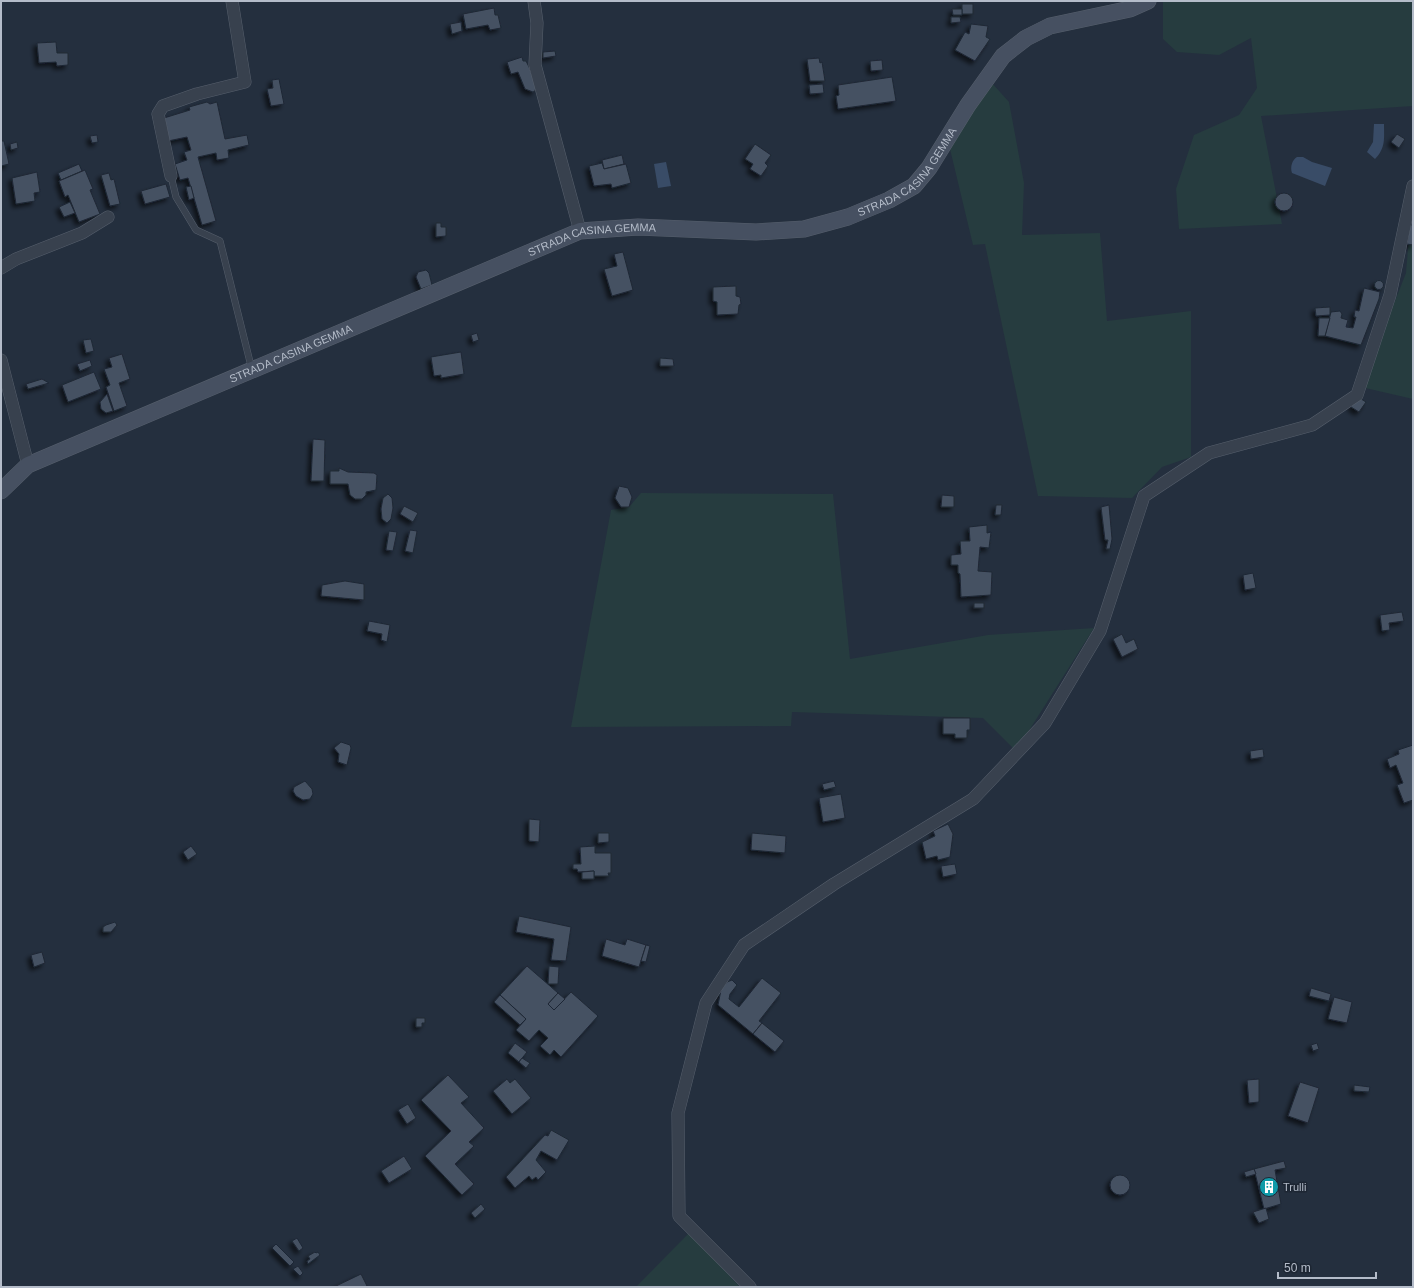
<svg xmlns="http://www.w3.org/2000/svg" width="1414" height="1288" viewBox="0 0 1414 1288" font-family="Arial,sans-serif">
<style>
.green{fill:#263c3f}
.water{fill:#394c67}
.building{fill:#455162;stroke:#1f2835;filter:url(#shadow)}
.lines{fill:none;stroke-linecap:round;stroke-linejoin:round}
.lane-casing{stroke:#565f6c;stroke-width:7}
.street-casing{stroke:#565f6c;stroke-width:13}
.secondary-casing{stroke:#565f6c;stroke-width:17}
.lane{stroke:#38414e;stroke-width:6}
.street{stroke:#38414e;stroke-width:12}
.secondary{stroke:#465061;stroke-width:16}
.labels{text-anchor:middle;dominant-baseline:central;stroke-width:3;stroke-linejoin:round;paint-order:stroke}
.street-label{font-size:11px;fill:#b4bcc9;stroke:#1d2633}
.poi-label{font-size:11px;fill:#b4bcc9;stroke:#1d2633;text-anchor:start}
</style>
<defs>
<filter id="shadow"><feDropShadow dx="-3.5" dy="3.5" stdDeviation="2" flood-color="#0009"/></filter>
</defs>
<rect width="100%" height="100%" fill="#242f3e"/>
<!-- green -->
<g class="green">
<path d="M1163,1H1413V106L1261,116L1282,224L1179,229L1176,189L1194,135L1239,115L1257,88L1251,38L1219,55L1177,52L1163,39Z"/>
<path d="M991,82L1009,102L1024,183L1022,235L1100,233L1107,321L1191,311V457L1162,467L1132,498L1038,496L985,244L973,245L950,149Z"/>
<path d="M1410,225H1413V399L1361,387L1406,273Z"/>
<path d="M641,493L833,494L850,659L988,635L1094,628L1016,751L983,718L792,712L791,726L571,727L611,510L629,507Z"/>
<path d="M689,1233L740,1287H636Z"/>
</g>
<!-- water -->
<g class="water">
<path d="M1374,124H1384C1384,138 1386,148 1375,159L1367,152L1373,142Z"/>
<path d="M1297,157H1303L1312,162L1332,168L1325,186L1292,173C1290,167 1292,160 1297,157Z"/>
<path d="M666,162L671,186L658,188L654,164Z"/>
</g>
<!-- building -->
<g class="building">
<rect x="962" y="4" width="11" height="10"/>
<path d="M494,8L495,15H498L501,28L490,30L488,25L466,29L463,14Z"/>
<path d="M952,9H962V15H953Z"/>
<path d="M951,17H960L961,22L951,23Z"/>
<path d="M461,22L462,31L452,34L450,24Z"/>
<path d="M971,24L988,26L986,37L990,39L975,61L955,50L965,32L969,34Z"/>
<path d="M56,42L57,53H68V65L57,66L56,62L39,63L37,43Z"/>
<path d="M555,51L556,56L543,58V52Z"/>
<path d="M522,57L523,61H526L530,69L536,87L535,91L533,92L525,89L518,72L511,74L507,62Z"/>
<path d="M819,58L820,63L822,62L825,81H810L807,59Z"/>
<path d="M882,60L883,70L871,71L870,61Z"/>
<path d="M892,77L896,101L838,109L836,96L839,95L838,85Z"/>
<path d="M279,79L284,104L271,106L267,89L273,88L272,80Z"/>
<path d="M823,84L824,93L810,94L809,85Z"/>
<path d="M207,102L210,104L217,102L225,139L247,135L249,145L228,150L229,158L217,160L216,153L198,157L216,221L202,225L188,178L180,180L175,164L187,160L184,152L191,150L187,137L168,141L164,118L190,110L189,107Z"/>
<path d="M1397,134L1405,139L1399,148L1391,142Z"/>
<path d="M97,135L98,142L92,143L90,136Z"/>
<path d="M1,141H4L9,164L1,166Z"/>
<path d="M17,142L18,148L11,150L10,144Z"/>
<path d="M755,144L771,155L765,163L768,166L761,176L750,169L753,164L745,159Z"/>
<path d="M622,155L624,164L604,169L602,160Z"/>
<path d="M602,163L604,169L626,164L631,183L612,188L611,184L594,186L589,166Z"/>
<path d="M79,164L82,171L61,180L58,173Z"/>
<path d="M85,170L93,189L90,190L100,214L79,222L68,195L65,197L59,181Z"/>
<path d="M37,172L40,192L34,193L35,201L16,204L12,178Z"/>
<path d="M109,173L111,180L114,179L120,204L110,206L101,175Z"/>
<path d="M166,184L170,197L145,204L141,191Z"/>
<path d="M191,186L194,198L189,200L186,187Z"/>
<circle cx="1284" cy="202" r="9"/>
<path d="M70,202L75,213L64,217L59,207Z"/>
<path d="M436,223H441V227H446V236L436,237Z"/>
<path d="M1410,225H1413V245L1407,244Z"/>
<path d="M623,252L633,290L612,296L604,269L617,266L614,254Z"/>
<path d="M426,270L429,273L432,285L421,289L416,277L418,272Z"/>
<circle cx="1379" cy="285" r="4.5"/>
<path d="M736,286V296L740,297L741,304L739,305L738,314L717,315V302L713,301V287Z"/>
<path d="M1364,288L1380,292L1379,299L1361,345L1325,336L1331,312L1340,311L1342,314L1341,318L1348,320L1346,327L1353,328L1356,317H1354L1355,310L1359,311Z"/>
<path d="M1330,307V315L1316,316L1315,308Z"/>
<path d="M1319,318H1330L1325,336H1318Z"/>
<path d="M477,333L479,340L473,342L471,335Z"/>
<path d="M91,339L94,351L86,353L83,340Z"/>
<path d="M461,352L464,374L441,378V375L434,376L431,357Z"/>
<path d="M122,354L130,379L119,383L127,406L114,411L106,387L110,385L104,369L112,367L109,358Z"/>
<path d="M660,358L673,359L674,366H660Z"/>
<path d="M90,360L92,366L80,371L77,364Z"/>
<path d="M94,372L101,389L68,402L62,385Z"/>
<path d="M42,379L49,383L28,389L26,384Z"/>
<path d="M107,394L113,411L106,413L101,409L100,402Z"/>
<path d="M1358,397L1366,402L1359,412L1351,407Z"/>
<path d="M313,439L325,440L324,481H311Z"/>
<path d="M339,468L348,472L374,473L377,475L376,490L366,492V495L362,499H355L350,495L348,484H330V471H339Z"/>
<path d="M619,486L628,488L632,497L629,507H621L615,498Z"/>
<path d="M388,494L392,498L393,508L391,519L387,523L382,519L381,509L383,498Z"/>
<path d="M942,495L954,496V507H941Z"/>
<path d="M996,505H1002L1001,515H995Z"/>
<path d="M1109,505L1112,539L1110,549H1106L1108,540H1105L1101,507Z"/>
<path d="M404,506L418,513L413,522L400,514Z"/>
<path d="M987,525V533L991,532L989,548L980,547L978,571L992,572L991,595L961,597L960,574L958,573V565H951V555L961,554L960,541H970L969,527Z"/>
<path d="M410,530L417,531L413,553L405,551Z"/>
<path d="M389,531L397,532L393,551L386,550Z"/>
<path d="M1253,573L1256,588L1245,590L1243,575Z"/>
<path d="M345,581L364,584V600L321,596L322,585Z"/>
<rect x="974" y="603" width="10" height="5"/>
<path d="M1402,612L1404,621L1389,623L1390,630L1382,631L1380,615Z"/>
<path d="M369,621L390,625L387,642L381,640L382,634L367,631Z"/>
<path d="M1122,634L1126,643L1134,639L1138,649L1122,657L1113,639Z"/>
<path d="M943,718H970V730H967V738H955V734H943Z"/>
<path d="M341,742L350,745L351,748L347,765L338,762L339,754L334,748Z"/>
<path d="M1413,745V800L1404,803L1397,785L1403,783L1396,765L1390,768L1387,759L1399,754L1398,750Z"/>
<path d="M1263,749L1264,757L1251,759L1250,751Z"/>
<path d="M305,781L312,789L313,794L310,799L303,800L296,796L293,791L294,787Z"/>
<path d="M834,781L836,787L824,790L822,784Z"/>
<path d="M841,794L845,818L823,822L819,798Z"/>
<path d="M529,819L540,820L539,842L529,841Z"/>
<path d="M948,824L953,834L950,857L938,860L937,856L926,859L922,842L935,836L933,831Z"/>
<path d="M598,833H609V842L598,843Z"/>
<path d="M752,833L786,836L785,853L751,850Z"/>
<path d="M191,846L197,854L188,860L183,852Z"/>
<path d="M595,846V853H611V873H608L609,876H594V871L578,872L577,869H573V864H581L580,847Z"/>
<path d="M955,864L957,874L943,877L941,866Z"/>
<path d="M594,871V879H582V872Z"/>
<path d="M519,916L571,927L566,961L551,960L554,939L516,932Z"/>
<path d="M115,922L117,925L111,932H103V927L106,925Z"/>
<path d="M606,939L625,945L627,939L646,945L639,967L602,956Z"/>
<path d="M646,945L650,946L646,962L641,961Z"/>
<path d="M42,952L45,963L34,967L31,955Z"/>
<path d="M527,966L558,993L548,1004L554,1010L571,992L598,1016L561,1057L554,1050L550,1055L540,1046L548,1038L539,1030L529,1041L516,1030L526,1019L500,995Z"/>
<path d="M549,966L559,967L558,984H548Z"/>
<path d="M762,978L781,993L759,1021L762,1023L753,1034L718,1005L721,990L727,982L732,980L737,985L730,994L729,999L739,1007Z"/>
<path d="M1311,988L1331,994L1329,1001L1309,996Z"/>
<path d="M558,993L565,999L554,1010L548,1004Z"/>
<path d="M500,995L526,1019L520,1025L494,1002Z"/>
<path d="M1334,997L1352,1002L1347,1023L1328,1019Z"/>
<path d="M416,1018H425V1023H422V1027H416Z"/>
<path d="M762,1023L784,1041L775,1052L753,1034Z"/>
<path d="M515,1043L527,1052L519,1062L508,1053Z"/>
<path d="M1317,1043L1319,1049L1313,1051L1311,1045Z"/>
<path d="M522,1058L530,1063L526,1068L519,1062Z"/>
<path d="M448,1075L469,1097L461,1103L484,1128L469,1142L474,1146L455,1164L474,1184L462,1195L425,1156L451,1131L421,1100Z"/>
<path d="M507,1079L510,1083L515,1079L531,1098L512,1114L493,1091Z"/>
<path d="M1259,1079V1102L1249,1103L1247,1080Z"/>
<path d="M1300,1082L1319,1088L1308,1123L1288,1116Z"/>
<path d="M1354,1085L1370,1087L1369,1092L1354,1091Z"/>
<path d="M408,1104L416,1118L407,1124L398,1110Z"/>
<path d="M551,1130L569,1140L557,1160L541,1151L536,1160L546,1172L538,1180L536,1177L532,1180L529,1176L515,1188L506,1177L545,1135L548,1136Z"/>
<path d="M404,1156L412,1169L389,1183L381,1171Z"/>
<path d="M1284,1161L1286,1168L1275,1170L1281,1204L1264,1209L1254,1169Z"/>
<path d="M1254,1169L1256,1174L1246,1177L1244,1172Z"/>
<circle cx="1120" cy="1185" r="10"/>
<path d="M481,1204L485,1209L475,1218L471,1213Z"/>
<path d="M1266,1208L1269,1219L1259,1223L1253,1212Z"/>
<path d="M297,1238L303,1248L299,1251L292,1241Z"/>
<path d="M276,1244L294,1262L290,1266L272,1248Z"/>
<path d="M315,1252L316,1253L318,1252L320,1255L308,1264L307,1261L310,1259L308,1256Z"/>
<path d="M298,1266L303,1273L300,1276L293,1269Z"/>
<path d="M361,1274L367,1286L365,1287H334Z"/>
</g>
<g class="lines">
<defs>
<path id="lane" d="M171,176L176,197L196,230L220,241L252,370"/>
<g id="street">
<path d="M534,1L537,23L535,65L580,231"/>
<path d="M171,176L158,114L163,106L197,94L245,82L232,1"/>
<path d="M1,268L16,259L82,233L108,217"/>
<path d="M1,360L28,465"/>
<path d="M750,1287L679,1216L678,1113L706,1003L744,945L834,884L973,799L1045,723L1100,631L1144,496L1209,453L1312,425L1357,395L1390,295L1413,186"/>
</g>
<g id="secondary">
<path id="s1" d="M1,491L28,465L580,231L638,227L756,232L804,229L848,217L889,200L914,186L929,168L968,105L1003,56L1026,38L1050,26L1130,9L1148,1"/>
</g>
</defs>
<!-- lane casing -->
<use href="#lane" class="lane-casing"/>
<!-- street casing -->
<use href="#street" class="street-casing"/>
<!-- secondary casing -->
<use href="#secondary" class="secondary-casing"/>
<!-- lane -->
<use href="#lane" class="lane"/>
<!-- street -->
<use href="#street" class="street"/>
<!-- secondary -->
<use href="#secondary" class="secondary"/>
</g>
<!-- icons -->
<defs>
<symbol id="building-disc" viewBox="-11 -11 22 22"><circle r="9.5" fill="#0f9aa8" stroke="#1d2633"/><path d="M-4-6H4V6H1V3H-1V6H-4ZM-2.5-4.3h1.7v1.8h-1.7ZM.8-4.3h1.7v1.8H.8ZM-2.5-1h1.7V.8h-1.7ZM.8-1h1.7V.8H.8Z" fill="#fff"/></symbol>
</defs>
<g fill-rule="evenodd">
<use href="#building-disc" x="1258" y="1176" width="22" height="22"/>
</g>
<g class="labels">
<!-- street labels -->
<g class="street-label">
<text stroke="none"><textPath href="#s1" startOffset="984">STRADA CASINA GEMMA</textPath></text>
<text stroke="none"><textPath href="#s1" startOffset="647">STRADA CASINA GEMMA</textPath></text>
<text stroke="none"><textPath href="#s1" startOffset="323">STRADA CASINA GEMMA</textPath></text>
</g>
<!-- poi labels -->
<g class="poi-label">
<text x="1283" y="1187">Trulli</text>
</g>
</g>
<!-- border -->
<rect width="1414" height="1288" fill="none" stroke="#b4bcc9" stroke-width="4"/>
<!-- scale -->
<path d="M1278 1272v6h98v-6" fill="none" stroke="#b4bcc9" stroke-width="2"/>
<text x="1284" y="1272" font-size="12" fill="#b4bcc9" stroke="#1d2633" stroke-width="3" paint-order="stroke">50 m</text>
</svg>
